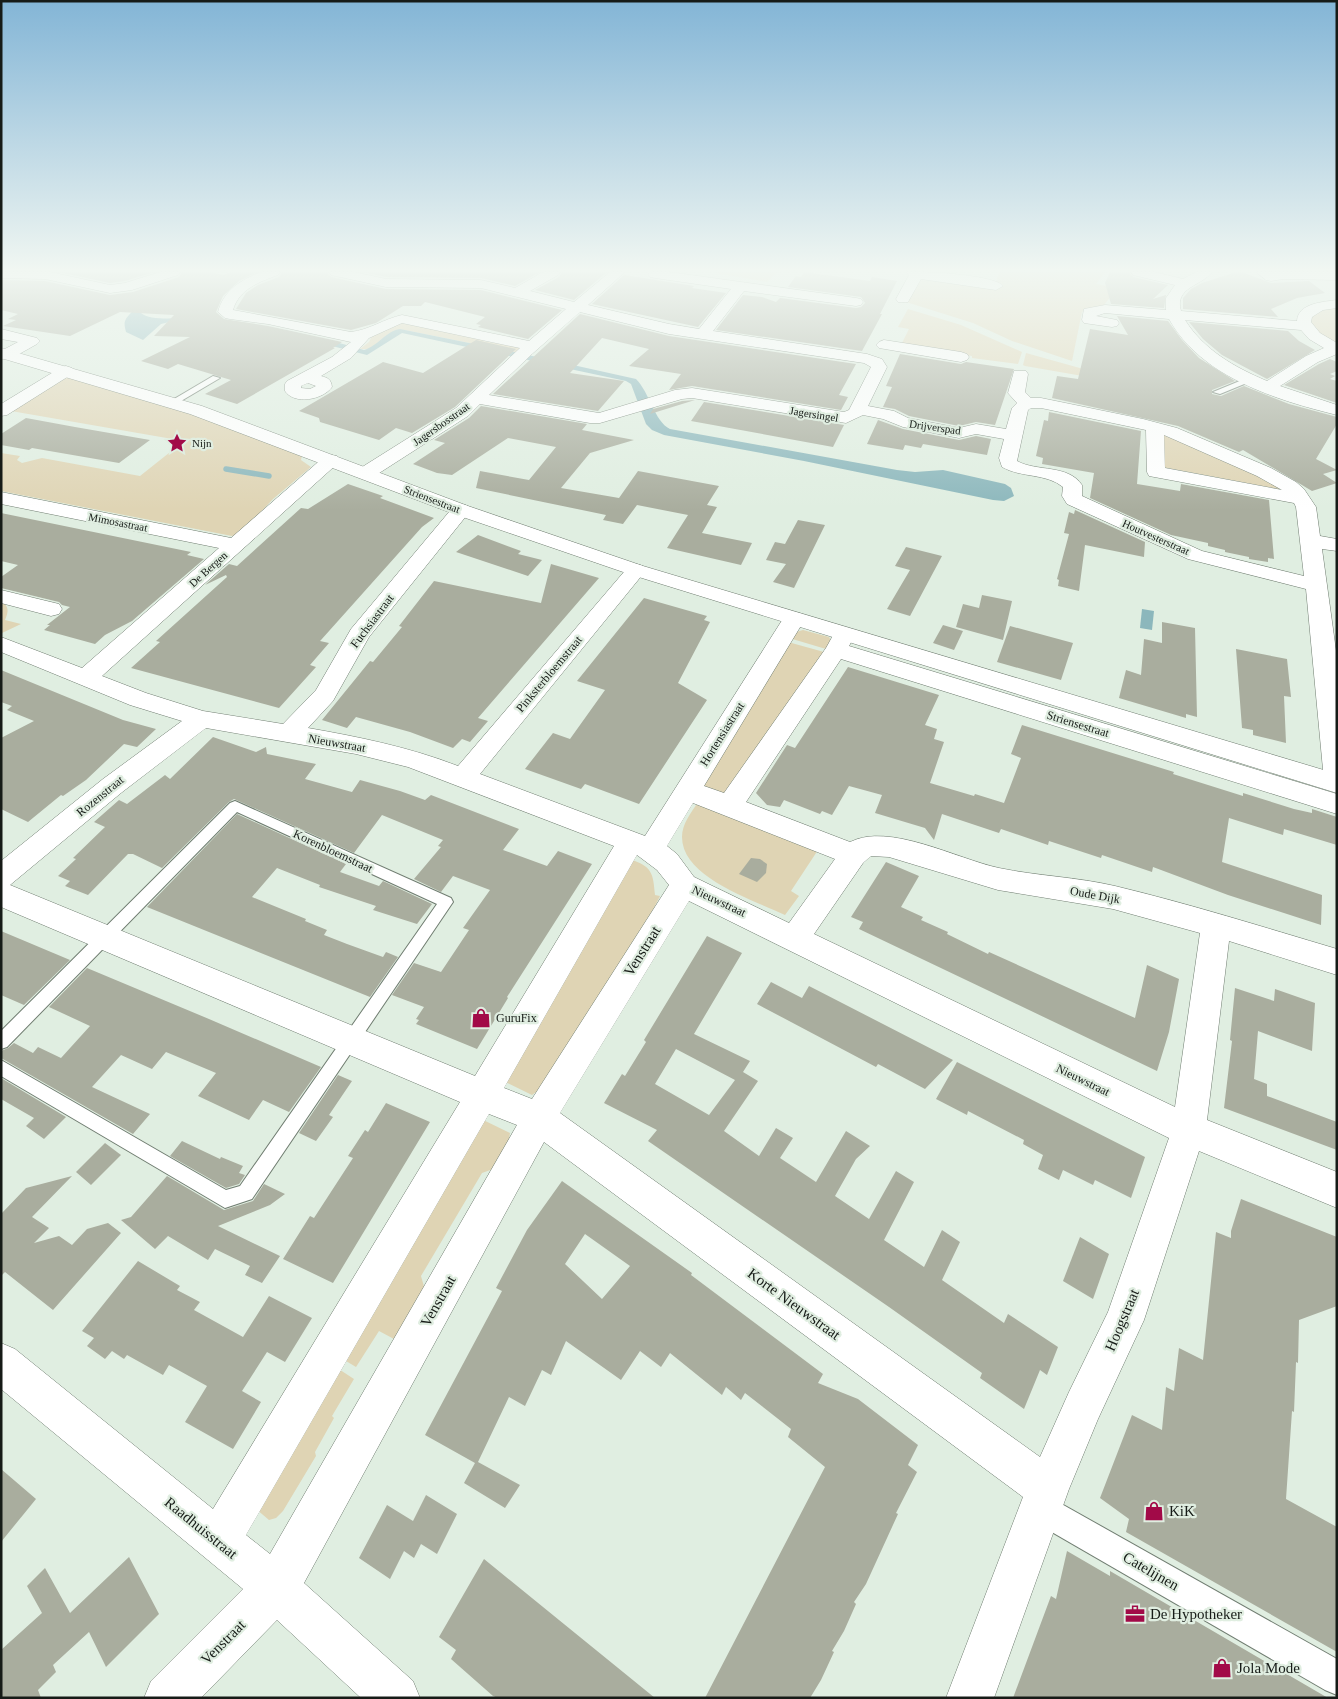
<svg xmlns="http://www.w3.org/2000/svg" width="1338" height="1699" viewBox="0 0 1338 1699" font-family="'Times New Roman',serif">
<style>
.green{fill:#dfd4b4}
.water{fill:#8cb7bc}
.lines{fill:none;stroke-linecap:round;stroke-linejoin:round}
.stream{stroke:#8cb7bc;stroke-width:5.5}
.building{fill:#a9ad9e;fill-rule:evenodd}
.service-casing{stroke:#707d71;stroke-width:2}
.pedestrian-casing{stroke:#707d71;stroke-width:2}
.minor-casing{stroke:#707d71;stroke-width:1}
.tertiary-casing{stroke:#707d71;stroke-width:1}
.service{fill:#fff;fill-rule:evenodd}
.pedestrian{fill:#fff;fill-rule:evenodd}
.minor{fill:#fff;fill-rule:evenodd}
.tertiary{fill:#fff;fill-rule:evenodd}
.labels{text-anchor:middle;dominant-baseline:central;stroke-width:4.5;stroke-linejoin:round;paint-order:stroke}
.far-street-label{font-size:11px;fill:#161b17;stroke:#e0eee1}
.far-poi-label{font-size:11px;fill:#161b17;stroke:#e0eee1;text-anchor:start}
.street-label{font-size:12px;fill:#161b17;stroke:#e0eee1}
.poi-label{font-size:12px;fill:#161b17;stroke:#e0eee1;text-anchor:start}
.near-street-label{font-size:15px;fill:#161b17;stroke:#e0eee1}
.near-poi-label{font-size:15px;fill:#161b17;stroke:#e0eee1;text-anchor:start}
</style>
<rect width="100%" height="100%" fill="#e0eee1"/>
<!-- green -->
<g class="green">
<path d="M717,272H777L767,282L716,273Z"/>
<path d="M999,272H1105L1096,284L1118,288L1103,306L1082,312L1072,361L1012,341L973,323L906,302L911,293L914,292L920,273L999,283L996,282Z"/>
<path d="M1337,305V346L1317,335L1308,318L1311,314Z"/>
<path d="M908,309L961,325L1022,352L1018,364L972,358V356L901,345L909,329L898,327Z"/>
<path d="M397,322L456,333L457,335L482,338L483,341L521,347L519,353L405,330L369,349H360L369,342L372,336Z"/>
<path d="M1026,353L1130,382L1129,384L1025,366L1023,365Z"/>
<path d="M70,377L178,408L302,456L301,460L311,467L273,499L240,534L232,536L1,491V453L20,456L17,460L22,463L42,458L140,476L184,441L11,411L61,380Z"/>
<path d="M1164,432L1223,455L1283,490L1162,467Z"/>
<path d="M1,600C9,607 9,611 5,620L21,624L2,633Z"/>
<path d="M803,630L829,637L831,641L826,649L789,638L796,632Z"/>
<path d="M788,642L824,652L726,797L701,787Z"/>
<path d="M698,802L818,850L791,891L799,896L785,915C754,900 682,878 682,837C682,824 691,813 698,802Z"/>
<path d="M630,859C652,867 653,872 655,895L660,896L652,912L542,1088L532,1095L499,1079Z"/>
<path d="M475,1116L510,1133L508,1145L493,1169L482,1173L421,1276L425,1290L394,1339L379,1331L356,1367L336,1355Z"/>
<path d="M331,1364L354,1379L332,1416L334,1418L315,1452L316,1456L283,1511L276,1518L269,1520L250,1504Z"/>
</g>
<!-- water -->
<g class="water">
<path d="M195,272H205L141,313C151,322 183,317 198,318C255,322 309,334 364,350C378,346 386,331 400,329L519,353L636,379C650,393 654,421 670,429L897,470L915,472L943,470L1005,484L1011,488L1014,496L1004,501L993,500L804,461L664,435L652,430L646,424L631,384L626,381L402,333L367,355L332,346L173,321L161,324L143,340L126,332C125,328 124,324 125,321C131,306 180,280 195,272Z"/>
<path d="M1142,609L1154,611L1152,630L1140,628Z"/>
</g>
<g class="lines">
<!-- stream -->
<path class="stream" d="M226,469L269,476"/>
</g>
<!-- building -->
<g class="building">
<path d="M58,272H154L125,281L110,283Z"/>
<path d="M182,272H209L224,275L231,272H257L239,281L223,296L216,312L224,319L268,326L342,342L333,348H335L237,404L205,394L231,380L178,364L168,369L141,361L190,337L154,336L174,315L120,312L70,336L3,326L16,320L8,319L18,314L1,310V280L45,281L110,295L133,292L179,277Z"/>
<path d="M282,272H327L331,277L386,289L481,290L562,310L528,339L478,327L481,325L476,324L485,317L425,302L421,306H403L376,323L351,330L236,309L246,293L258,285L279,277Z"/>
<path d="M362,272H540L515,286L481,278L386,277Z"/>
<path d="M562,272H607L574,300L535,290L559,277Z"/>
<path d="M804,272L870,281L872,277L897,281L880,314H882L862,351L716,330L743,295L762,297L776,302L780,298L856,308L861,307L865,303L861,297L788,287L796,276L801,277Z"/>
<path d="M1110,272H1129L1133,277L1168,285L1153,299L1166,295L1164,308L1111,304L1105,283Z"/>
<path d="M1236,272H1242L1271,283L1309,281L1325,293L1297,298L1271,309L1278,317L1183,309V298L1191,289L1202,283Z"/>
<path d="M624,275L694,286L692,288L726,293L698,327L592,304Z"/>
<path d="M580,314L669,336L856,364L839,395L848,397L841,410L692,386L669,390L681,374L629,366L649,349L602,338L570,373L624,381L598,411L493,394Z"/>
<path d="M1117,316L1168,321L1182,340L1199,358L1235,381L1212,390V394L1221,396L1244,386L1289,404L1337,417V424L1316,459L1337,470L1323,474L1337,483L1312,491L1243,450L1239,452L1178,426L1052,398L1057,376L1078,379L1090,329L1128,335Z"/>
<path d="M1189,322L1288,331L1299,341L1315,350L1267,379L1222,355L1203,339Z"/>
<path d="M476,340L516,349L455,407L412,433L396,428L379,440L320,422L319,418L299,411L383,362L423,373Z"/>
<path d="M900,354L961,364L966,362L1014,369L995,425L976,422L959,426L909,416L895,409L883,407L892,387L886,386Z"/>
<path d="M1330,359L1337,362V371L1330,374L1335,376L1330,379L1337,381V403L1284,385L1319,364Z"/>
<path d="M695,400L650,414L653,409L682,401Z"/>
<path d="M704,402L844,425L833,447L691,421Z"/>
<path d="M481,406L587,424L582,430L634,440L590,453L561,488L619,498L638,471L719,486L707,505L717,507L702,533L752,543L741,565L667,548L688,515L637,505L623,524L603,520L606,515L476,488L480,471L529,480L556,447L508,438L452,475L437,473L413,464L445,443L434,440L469,418Z"/>
<path d="M1049,412L1141,431L1137,484L1180,491L1181,484L1269,500L1274,559L1268,558V562L1249,559V557L1225,552V550L1208,546V543L1171,535L1090,498L1094,473L1042,464L1043,458L1036,456L1044,420L1048,421Z"/>
<path d="M26,418L75,427L150,440L119,463L32,448L29,450L1,445V434Z"/>
<path d="M878,420L903,429L959,440L976,436L991,439L987,455L923,444L921,448L905,445L903,450L867,444Z"/>
<path d="M348,484L383,496L380,498L434,518L422,527L321,640L320,641L329,643L310,665L316,667L279,708L131,668L160,642L156,641L227,577L226,575L205,585L229,564L237,566L301,508L308,509Z"/>
<path d="M1075,510L1145,542L1144,557L1085,545L1079,591L1058,586L1059,580L1057,579L1069,534L1064,533L1069,512L1074,514Z"/>
<path d="M1,513L191,552L187,555L204,559L132,621L105,635L95,644L44,630L50,625H47L70,607L62,605L59,602L1,588V577L18,565L1,561Z"/>
<path d="M798,520L825,525L794,588L773,582L786,564L766,560L775,542L785,544Z"/>
<path d="M478,535L521,551L518,554L542,560L528,576L456,552Z"/>
<path d="M906,547L942,556L910,616L887,609L910,570L895,566Z"/>
<path d="M551,564L599,578L478,718L488,721L470,742L462,739L453,748L410,732L356,717L347,728L322,720L370,661L373,662L402,627L399,626L434,581L541,603Z"/>
<path d="M982,595L1012,601L1003,640L956,627L963,604L979,608Z"/>
<path d="M644,598L707,616L704,620L710,622L678,683L707,700L639,804L585,784L581,789L525,769L553,733L570,739L605,690L577,681Z"/>
<path d="M1162,622L1195,628L1197,717L1186,714V718L1119,698L1126,670L1141,675L1144,639L1162,643Z"/>
<path d="M943,625L963,631L954,650L933,643Z"/>
<path d="M1010,626L1073,643L1061,680L997,662Z"/>
<path d="M1236,649L1287,659L1291,697L1284,696L1286,743L1253,735V730L1242,728Z"/>
<path d="M848,667L939,695L925,725L937,729L934,739L944,742L930,783L974,796L975,794L1004,803L1021,758L1011,754L1022,725L1174,772L1173,774L1243,796V793L1294,809L1312,813V809L1337,817V845L1284,829L1283,835L1229,818L1222,862L1322,895L1321,925L1228,895L1153,867L1152,872L1102,855L1101,858L1049,841L1048,845L1001,829L999,833L942,814L934,840L925,828L875,813L882,795L849,786L832,815L822,811L820,814L784,800L780,807L767,805L756,793L787,745L795,748Z"/>
<path d="M1,670L123,720L156,729L137,747L124,744L86,780L63,796L61,795L28,822L1,809V738L34,721L7,710L12,706L1,702Z"/>
<path d="M213,737L256,752L266,747L267,754L316,764L305,779L352,792L360,780L400,791L425,800L431,795L519,829L503,850L547,866L558,851L592,864L507,997L508,998L477,1049L416,1024L419,1020L416,1019L424,1007L392,995L414,963L441,972L469,930L463,928L490,890L453,876L441,892L414,879L441,847L438,846L443,840L382,815L354,853L234,799L229,802L162,868L133,854H128L88,895L65,886L70,881L58,876L76,859L73,858L105,827L94,822L119,800L127,804L165,775L170,779Z"/>
<path d="M237,814L346,864L340,872L379,886L383,881L432,904L417,924L373,910L376,906L319,887L320,885L277,868L252,897L306,919L305,921L327,930L324,935L347,944L383,957L386,952L398,957L370,997L147,907Z"/>
<path d="M751,858L760,859L767,864L766,873L757,882L739,874Z"/>
<path d="M886,862L919,876L901,907L923,917L921,920L948,932L947,934L988,954L989,952L1135,1018L1147,965L1179,979L1169,1032L1157,1071L859,929L863,922L851,917Z"/>
<path d="M1,931L70,960L24,1005L1,995Z"/>
<path d="M707,936L742,953L694,1034L750,1061L743,1072L758,1081L724,1131L759,1156L776,1128L793,1138L780,1158L816,1182L846,1131L870,1146L856,1159L835,1196L869,1219L896,1171L914,1182L884,1240L924,1267L942,1230L960,1242L942,1280L1004,1323L1008,1314L1058,1347L1047,1375L1040,1370L1024,1409L980,1378L982,1373L889,1307L648,1141L657,1130L604,1103L622,1074L625,1076L646,1042L644,1040ZM676,1049L735,1080L709,1115L655,1084Z"/>
<path d="M87,968L209,1019L321,1067L289,1112L263,1100L249,1120L198,1096L216,1073L166,1052L152,1069L121,1055L92,1087L150,1114L133,1134L1,1058V1051L8,1048L14,1043L33,1053L38,1047L61,1058L90,1026L49,1007Z"/>
<path d="M771,982L802,998L809,986L953,1060L925,1089L878,1064L876,1067L757,1004Z"/>
<path d="M1235,988L1274,1001L1275,989L1315,1003L1312,1051L1258,1031L1254,1079L1267,1084V1096L1337,1122V1150L1224,1108L1232,1041L1230,1040Z"/>
<path d="M957,1062L1145,1157L1131,1198L1095,1180L1093,1185L1063,1170L1059,1180L1038,1169L1043,1155L1023,1144L1024,1140L968,1111L967,1115L936,1099Z"/>
<path d="M338,1075L352,1081L329,1115L333,1117L316,1141L299,1133Z"/>
<path d="M1,1078L66,1117L44,1139L26,1126L34,1118L1,1099Z"/>
<path d="M386,1103L430,1122L333,1283L283,1259L310,1216L314,1218L353,1158L348,1156L365,1130L368,1132Z"/>
<path d="M182,1141L220,1159L221,1157L243,1166L239,1173L245,1175L239,1184L226,1188L170,1156Z"/>
<path d="M105,1143L121,1155L91,1185L76,1172Z"/>
<path d="M72,1176L32,1217L49,1228L34,1243L59,1236L72,1245L87,1229L108,1223L121,1233L53,1310L5,1272L1,1276V1214L26,1188Z"/>
<path d="M167,1176L224,1210L253,1201L264,1184L285,1194L270,1205L218,1226L280,1256L262,1283L245,1275L250,1266L215,1249L208,1260L168,1236L155,1249L121,1220L131,1217Z"/>
<path d="M562,1181L692,1273L691,1275L823,1374L818,1383L858,1399L918,1445L908,1465L917,1472L896,1513L898,1514L866,1584L854,1602L856,1604L844,1631L832,1651L834,1652L821,1680L810,1698H705L825,1467L788,1437L791,1429L745,1393L741,1400L726,1387L722,1395L670,1353L661,1367L640,1351L621,1380L566,1341L551,1375L542,1370L525,1406L509,1397L478,1462L520,1485L505,1508L464,1483L475,1463L425,1435L502,1291L496,1288L527,1230ZM585,1234L630,1266L602,1299L565,1264Z"/>
<path d="M1241,1199L1337,1237V1306L1299,1320L1298,1363L1296,1362L1294,1412L1292,1411L1286,1499L1337,1527V1652L1126,1532L1129,1519L1100,1498L1132,1415L1162,1430L1166,1387L1174,1391L1179,1348L1203,1360L1216,1232L1231,1238V1231Z"/>
<path d="M1080,1237L1109,1254L1093,1299L1063,1281Z"/>
<path d="M138,1261L180,1286L177,1290L200,1302L194,1310L243,1337L269,1296L312,1318L285,1362L267,1352L242,1391L261,1402L233,1449L185,1422L207,1386L169,1365L163,1375L127,1355L124,1359L112,1351L105,1359L87,1346L94,1338L82,1331Z"/>
<path d="M1,1469L36,1499L1,1542Z"/>
<path d="M426,1495L457,1514L437,1554L421,1544L414,1558L404,1551L390,1579L359,1558L387,1505L413,1521Z"/>
<path d="M1067,1551L1110,1576V1571L1328,1698H1013L1051,1596L1056,1599Z"/>
<path d="M129,1557L159,1614L106,1667L89,1632L53,1665L56,1672L38,1690L41,1698H1V1650L42,1613L27,1586L45,1568L70,1613Z"/>
<path d="M484,1559L559,1620L655,1698H498L493,1696L451,1659L456,1650L439,1637Z"/>
</g>
<g class="lines">
<defs>
<g id="service">
<path d="M213,376L220,378L176,404L169,402Z"/>
<path d="M1247,378L1254,380L1220,394L1213,392Z"/>
<path d="M235,801L451,898L453,902L252,1199L225,1208L1,1076V1060L226,1190L240,1186L437,904L237,812L7,1047L1,1049V1031L230,803Z"/>
</g>
<path id="pedestrian" d="M1042,1493L1337,1659V1695L1325,1690L1031,1520L1026,1509L1031,1498Z"/>
<g id="minor">
<path d="M1,272H50L110,285L125,283L160,272H180L178,275L132,290L110,293L45,279L1,278Z"/>
<path d="M261,272H280L278,275C259,282 239,289 233,310L351,332C369,330 384,319 402,315L529,341L566,309L481,288L386,287L331,275L329,272H354L386,279L481,280L515,288L543,272H560L558,275L530,291L574,302L610,272H625L588,305L669,324L699,329L731,289L655,278L650,277L648,274L650,272H669L856,298L861,299L863,302L861,305L856,306L744,291L713,331L867,354L882,359L887,367L868,406L894,411L908,418L959,428L976,424L1006,429L1012,408L1017,403L1008,393L1014,371H1026L1028,374L1025,392L1031,398H1041L1143,419L1177,428L1271,468L1296,482L1304,489L1316,507L1320,536L1337,539V551L1322,549L1337,658V789L1328,787L1324,780L1306,589L1188,559L1067,504L1062,496L1063,487C1046,473 1021,478 1002,467L999,458L1004,439L976,434L959,438L903,427L883,419L863,415L846,423L692,398L682,399L600,423H590L480,404L468,416L373,477L366,479L359,477L357,473L359,469L456,408L520,348L402,323L369,338L351,358L321,376C328,378 331,379 332,387C323,400 294,405 285,391V384L287,381L332,357L351,342L268,324L230,319L225,318L218,312C224,290 241,280 261,272ZM580,312L669,334L864,363L871,367L849,410L844,412L692,388L675,390L599,413L489,395L532,354ZM308,383L316,386L310,389L301,388V386ZM1031,408H1041L1146,430L1147,472L1149,476L1294,503L1296,507L1304,576L1202,551L1082,496V485C1068,464 1037,472 1017,461L1028,410ZM1164,435L1257,476L1282,490L1165,468Z"/>
<path d="M906,272C922,271 995,275 1003,286L996,290L921,279L908,302H898L896,299L909,275Z"/>
<path d="M1131,272H1154L1183,279L1196,272H1212C1202,286 1174,287 1181,311L1297,321C1298,303 1323,302 1337,300V308L1323,310L1312,317L1311,322L1320,333L1337,343V354L1318,362L1280,386L1337,405V415C1276,400 1201,377 1169,319L1105,313L1096,316L1117,320L1119,323L1117,326L1112,327L1084,323L1082,320L1084,309L1105,305L1166,310V298L1175,285L1133,275ZM1185,320L1301,330L1309,339L1324,348L1306,356L1267,381C1234,367 1204,350 1185,320Z"/>
<path d="M1256,272H1337V280L1283,279L1271,281L1266,280Z"/>
<path d="M1,329L37,338L40,341L37,344L12,358L1,359V351L18,342L1,339Z"/>
<path d="M884,340L961,352L967,354L969,357L967,360L961,362L879,348L876,345L879,342Z"/>
<path d="M66,366L72,368L74,371L72,374L7,415L1,416V404L60,368Z"/>
<path d="M331,455L337,456L340,460L337,464L102,676L146,693L203,711L283,724L316,690L351,629L454,506L461,504L468,506L471,510L369,637L333,701L308,728C359,737 409,747 458,766L629,566L636,564L643,566L646,570L643,574L480,774L645,836L786,614L794,612L802,614L805,619L704,786L724,793L826,648L836,630L844,628L852,630L855,635L849,646L1337,794V814L841,659L746,802L850,842C889,822 957,859 999,868C1037,876 1077,877 1115,886C1190,904 1263,927 1337,949V975L1229,941L1207,1120L1337,1172V1208L1199,1151L1144,1320L1098,1419L1069,1489L994,1698H946L1023,1497L544,1142L304,1583L413,1681L420,1698H361L277,1620L201,1698H144L151,1681L243,1589L1,1389V1343L15,1349L213,1509L460,1102L1,907V861L103,779L182,721L130,705L1,652V637L82,668L219,548L1,504V492L231,538L325,456ZM206,728L356,754L408,767L614,846L475,1076L10,885L121,793ZM693,803L835,859L789,923L694,877L677,854L667,846ZM637,855L657,870L669,885L532,1099L504,1088ZM871,856L889,857L998,890L1113,909L1200,933L1175,1107L814,934L863,863ZM689,901L1169,1138L1108,1312L1069,1392L1040,1457L560,1113ZM489,1114L517,1125L270,1554L246,1535Z"/>
<path d="M1,590L59,604L62,609L59,614L51,616L1,603Z"/>
</g>
<path id="tertiary" d="M1,348L202,406L468,506L643,566L1337,774V793L629,574L454,514L190,414L1,358Z"/>
</defs>
<!-- service casing -->
<use href="#service" class="service-casing"/>
<!-- pedestrian casing -->
<use href="#pedestrian" class="pedestrian-casing"/>
<!-- minor casing -->
<use href="#minor" class="minor-casing"/>
<!-- tertiary casing -->
<use href="#tertiary" class="tertiary-casing"/>
<!-- service -->
<use href="#service" class="service"/>
<!-- pedestrian -->
<use href="#pedestrian" class="pedestrian"/>
<!-- minor -->
<use href="#minor" class="minor"/>
<!-- tertiary -->
<use href="#tertiary" class="tertiary"/>
</g>
<!-- sky -->
<linearGradient id="sky" x2="0" y2="1"><stop stop-color="#83b5d6"/><stop offset="0.53" stop-color="#f1f7f2"/><stop offset="1" stop-color="#f1f7f2" stop-opacity="0"/></linearGradient>
<rect width="1338" height="510" fill="url(#sky)"/>
<!-- icons -->
<defs>
<symbol id="sight-bare" viewBox="-9 -9 18 18"><path d="M0-6L1.8-2.2L6-1.7L2.9 1.2L3.7 5.4L0 3.3L-3.7 5.4L-2.9 1.2L-6-1.7L-1.8-2.2Z" fill="#a20a48" stroke="#e0eee1" stroke-width="2.5" paint-order="stroke"/></symbol>
<symbol id="shop-bare" viewBox="-9 -9 18 18"><path d="M-5-2.5h2.3a2.7 3.5 0 0 1 5.4 0H5L5.5 6h-11ZM-1.5-2.5h3a1.5 2.3 0 0 0-3 0Z" fill="#a20a48" stroke="#e0eee1" stroke-width="2.5" paint-order="stroke"/></symbol>
<symbol id="office-bare" viewBox="-9 -9 18 18"><path d="M-6-3h4V-5.5h4V-3h4V5H-6ZM-1-4.5V-3h2v-1.5ZM-6 0V1H6V0Z" fill="#a20a48" stroke="#e0eee1" stroke-width="2.5" paint-order="stroke"/></symbol>
</defs>
<g fill-rule="evenodd">
<use href="#sight-bare" x="163" y="429" width="28" height="28"/>
<use href="#shop-bare" x="467" y="1004" width="28" height="28"/>
<use href="#shop-bare" x="1140" y="1497" width="28" height="28"/>
<use href="#office-bare" x="1121" y="1600" width="28" height="28"/>
<use href="#shop-bare" x="1208" y="1654" width="28" height="28"/>
</g>
<g class="labels">
<!-- far-street labels -->
<g class="far-street-label">
<text transform="translate(814 414) rotate(9)">Jagersingel</text>
<text transform="translate(441 424) rotate(-35)">Jagersbosstraat</text>
<text transform="translate(935 427) rotate(8)">Drijverspad</text>
<text transform="translate(432 499) rotate(21)">Striensestraat</text>
<text transform="translate(118 522) rotate(11)">Mimosastraat</text>
<text transform="translate(1156 537) rotate(24)">Houtvesterstraat</text>
<text transform="translate(208 569) rotate(-42)">De Bergen</text>
</g>
<!-- far-poi labels -->
<g class="far-poi-label">
<text x="192" y="443">Nijn</text>
</g>
<!-- street labels -->
<g class="street-label">
<text transform="translate(372 621) rotate(-53)">Fuchsiastraat</text>
<text transform="translate(549 674) rotate(-50)">Pinksterbloemstraat</text>
<text transform="translate(1078 724) rotate(17)">Striensestraat</text>
<text transform="translate(722 734) rotate(-58)">Hortensiastraat</text>
<text transform="translate(337 743) rotate(10)">Nieuwstraat</text>
<text transform="translate(100 796) rotate(-39)">Rozenstraat</text>
<text transform="translate(333 851) rotate(25)">Korenbloemstraat</text>
<text transform="translate(1095 895) rotate(10)">Oude Dijk</text>
<text transform="translate(719 901) rotate(25)">Nieuwstraat</text>
<text transform="translate(1083 1080) rotate(26)">Nieuwstraat</text>
</g>
<!-- poi labels -->
<g class="poi-label">
<text x="496" y="1018">GuruFix</text>
</g>
<!-- near-street labels -->
<g class="near-street-label">
<text transform="translate(642 951) rotate(-58)">Venstraat</text>
<text transform="translate(438 1301) rotate(-61)">Venstraat</text>
<text transform="translate(794 1304) rotate(36)">Korte Nieuwstraat</text>
<text transform="translate(1122 1320) rotate(-67)">Hoogstraat</text>
<text transform="translate(201 1528) rotate(39)">Raadhuisstraat</text>
<text transform="translate(1151 1571) rotate(30)">Catelijnen</text>
<text transform="translate(223 1642) rotate(-45)">Venstraat</text>
</g>
<!-- near-poi labels -->
<g class="near-poi-label">
<text x="1169" y="1511">KiK</text>
<text x="1150" y="1614">De Hypotheker</text>
<text x="1237" y="1668">Jola Mode</text>
</g>
</g>
<!-- border -->
<rect width="1338" height="1699" fill="none" stroke="#161b17" stroke-width="5"/>
</svg>
